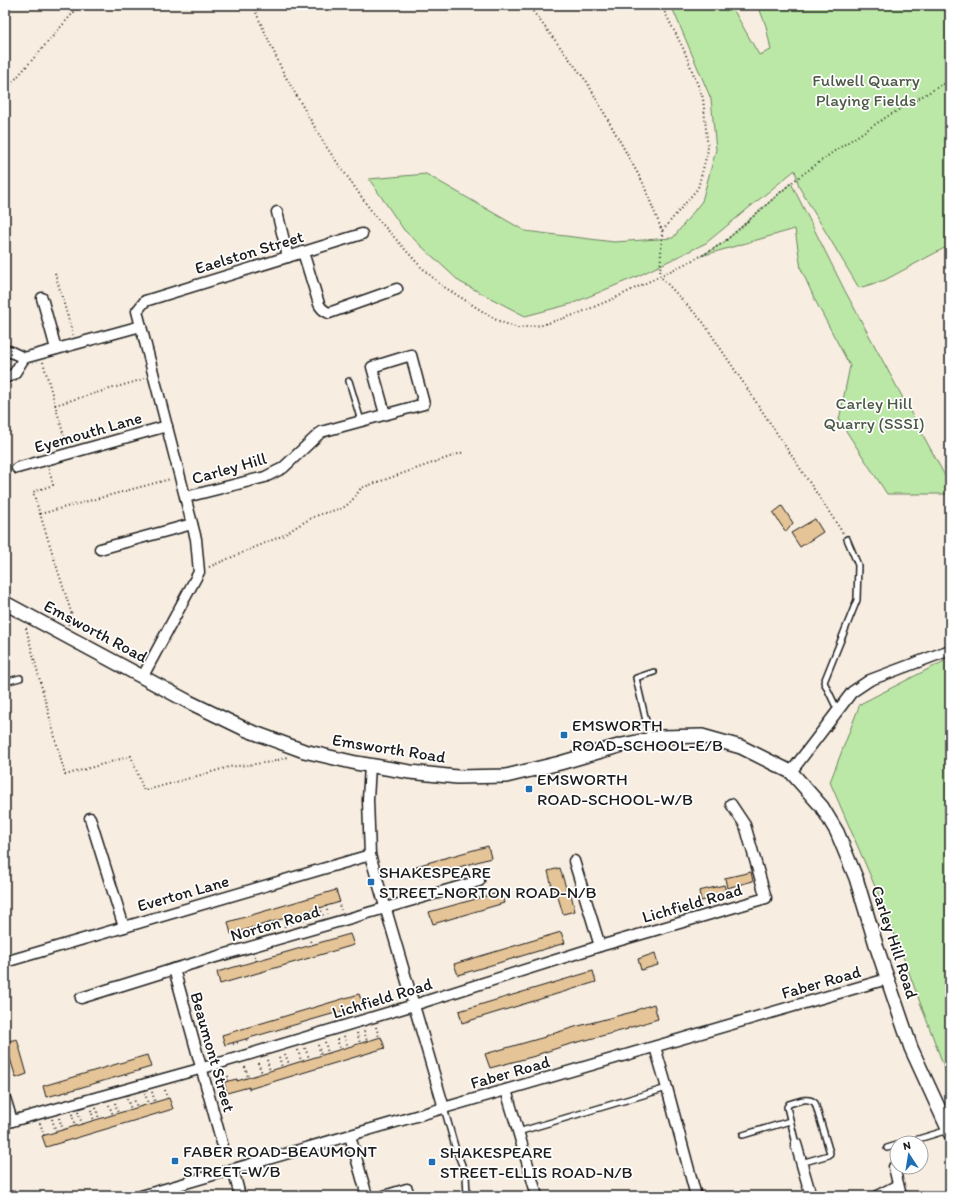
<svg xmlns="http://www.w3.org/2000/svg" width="955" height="1201" viewBox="0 0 955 1201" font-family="Itim,sans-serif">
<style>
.green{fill:#bbe8a6;stroke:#6c8261}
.building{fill:#e5c497;stroke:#1c1c1c}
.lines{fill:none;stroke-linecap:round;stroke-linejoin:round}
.service-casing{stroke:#1c1c1c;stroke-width:8}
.minor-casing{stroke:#1c1c1c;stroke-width:13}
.tertiary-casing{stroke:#1c1c1c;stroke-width:16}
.path{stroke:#1c1c1c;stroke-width:2;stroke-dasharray:1 3;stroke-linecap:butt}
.service{stroke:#fff;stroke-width:5}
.minor{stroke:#fff;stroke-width:10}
.tertiary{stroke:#fff;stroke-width:13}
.poi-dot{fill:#1f6fb2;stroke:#fff;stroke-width:1.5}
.labels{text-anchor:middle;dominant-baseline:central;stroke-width:3.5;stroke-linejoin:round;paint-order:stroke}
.park-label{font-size:17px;fill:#4c5945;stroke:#fff}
.street-label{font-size:17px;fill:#1c1c1c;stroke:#fff}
.poi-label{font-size:17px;fill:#1c1c1c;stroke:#fff;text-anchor:start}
</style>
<rect width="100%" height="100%" fill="#f7ede0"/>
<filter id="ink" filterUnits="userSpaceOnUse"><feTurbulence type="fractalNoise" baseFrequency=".025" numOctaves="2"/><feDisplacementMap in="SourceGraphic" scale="8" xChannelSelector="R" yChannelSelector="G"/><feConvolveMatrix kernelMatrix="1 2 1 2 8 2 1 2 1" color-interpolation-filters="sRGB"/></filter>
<g filter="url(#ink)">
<!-- green -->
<g class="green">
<path d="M671,5H733V9L759,55L771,50L766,26L758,5H950V245L885,280L859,288L799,187L795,170L706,243L638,276L571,304L525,316L460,282L404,230L369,179L426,174L525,231L614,242L673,238L702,201L716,150L711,99Z"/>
<path d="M791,183L845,291L950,485V494H887L839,420L850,366L816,302L801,269L795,229L701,256L723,243Z"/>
<path d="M948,659L950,664V1083L889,919L830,782L860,704Z"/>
</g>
<!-- building -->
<g class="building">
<path d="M782,506L793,523L786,532L773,513Z"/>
<path d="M815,519L823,532L800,547L791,533Z"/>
<path d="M488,846L491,858L420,878L416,866Z"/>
<path d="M560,868L567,891L570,890L575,911L563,914L556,890L553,891L548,871Z"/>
<path d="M751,872L753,881L727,888L725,878Z"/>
<path d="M724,885L727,895L701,901L699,891Z"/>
<path d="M336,890L340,902L231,934L228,922Z"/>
<path d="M501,892L504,903L433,924L429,912Z"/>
<path d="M561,932L565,943L458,975L454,964Z"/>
<path d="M350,934L354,945L220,984L217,972Z"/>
<path d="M655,953L658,965L641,970L638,959Z"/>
<path d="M593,971L596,982L462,1023L459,1011Z"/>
<path d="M359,994L363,1005L225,1045L222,1035Z"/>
<path d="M654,1004L658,1019L628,1028V1029L567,1045L539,1054V1055L490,1068L485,1054L545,1037V1036L575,1027L636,1011V1010Z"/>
<path d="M381,1037L385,1048L249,1089V1087L227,1093L224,1082L237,1079V1081Z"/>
<path d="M17,1039L27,1074L16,1078L5,1042Z"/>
<path d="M147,1055L151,1067L62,1093L46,1097L43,1086Z"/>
<path d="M169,1098L173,1109L46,1147L42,1136Z"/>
</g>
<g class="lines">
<defs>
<g id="service">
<path d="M349,381L361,421"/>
<path d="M5,682L20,678"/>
<path d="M838,711L824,682L857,600L858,565L847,539"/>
<path d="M5,714L6,713"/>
<path d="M650,738L636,678L654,672"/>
<path d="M444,1108L456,1150L466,1175L467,1196"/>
<path d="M518,1132L667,1088"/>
<path d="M743,1135L790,1121"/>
<path d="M905,1143L948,1130"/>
<path d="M796,1144L787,1107L789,1104C797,1102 808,1096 815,1103L830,1153L829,1155L801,1163"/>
<path d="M887,1148L897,1145"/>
</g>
<g id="minor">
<path d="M277,212L288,257"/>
<path d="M303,252L319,304C321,309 324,311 329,313L397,289"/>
<path d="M42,298L56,349"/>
<path d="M5,353L9,351L24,358"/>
<path d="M5,378L14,374L24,358L141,326"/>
<path d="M17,468L167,426"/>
<path d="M186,497L265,477L283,468L321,432L424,404L411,355L372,367L385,414"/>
<path d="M100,549L192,524"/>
<path d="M143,676L199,572L196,539L137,311L145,301L362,234"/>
<path d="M370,765L368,800L370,855L444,1108"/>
<path d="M791,772L852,692L870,680L950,650"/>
<path d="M90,818L124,927"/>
<path d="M574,861L600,946"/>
<path d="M5,962L370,855"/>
<path d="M174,969L222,1143"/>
<path d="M81,998L174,969L479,881"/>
<path d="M655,1047L667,1088L696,1196"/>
<path d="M506,1090L537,1196"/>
<path d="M5,1098L12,1121"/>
<path d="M5,1123L203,1068L414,1005L600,946L766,898L745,825L731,804"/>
<path d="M350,1136L367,1196"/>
<path d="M796,1144L811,1196"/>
<path d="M894,1167L901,1196"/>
<path d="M233,1169L240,1196"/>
<path d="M141,1196L887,979"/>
<path d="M384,1196L407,1189L409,1196"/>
<path d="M877,1196L898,1185"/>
</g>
<path id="tertiary" d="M5,603L189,702L247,730L304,751L356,763L410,772L457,777L506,776L560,763L622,745L661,737L702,736L741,747L791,772L822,807L837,832L856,878L877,948L911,1048L950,1133"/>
</defs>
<!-- service casing -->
<use href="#service" class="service-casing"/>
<!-- minor casing -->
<use href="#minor" class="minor-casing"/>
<!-- tertiary casing -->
<use href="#tertiary" class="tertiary-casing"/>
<!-- path -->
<g class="path">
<path d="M254,5L257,15L284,74L325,145L375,216L420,266L441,285L498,321L518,328L542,325L577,314L615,298L701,256L723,243L791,183L833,152L888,116L950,80"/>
<path d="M528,5L587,82L643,183L662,231L660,276L703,322L843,533"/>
<path d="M661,5L684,50L703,98L708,150L698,188L662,231"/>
<path d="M5,91L80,5"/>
<path d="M55,273L73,335"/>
<path d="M43,362L66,443"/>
<path d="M55,405L144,379"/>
<path d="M49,469L53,485L33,492L72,615L68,625"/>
<path d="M40,514L170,479"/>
<path d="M209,567L284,535C294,528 305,521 316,516C342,506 344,514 361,488L464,452"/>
<path d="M26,628L65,775L131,756L144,791L229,767L272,762L287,757"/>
<path d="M338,902L341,910"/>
<path d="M326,906L328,914"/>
<path d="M320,907L323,916"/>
<path d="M307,911L310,919"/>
<path d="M301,913L304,921"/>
<path d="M289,917L291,925"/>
<path d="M283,918L285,927"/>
<path d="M270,922L273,931"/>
<path d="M264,924L267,932"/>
<path d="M251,928L254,936"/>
<path d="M245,930L248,938"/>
<path d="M233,933L235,942"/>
<path d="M310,941L312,945"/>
<path d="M254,956L256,962"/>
<path d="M376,1027L379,1037"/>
<path d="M364,1031L367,1041"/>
<path d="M357,1033L360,1043"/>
<path d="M344,1036L348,1047"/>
<path d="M337,1039L340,1049"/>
<path d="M246,1040L248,1039"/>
<path d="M325,1042L328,1053"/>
<path d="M233,1044L239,1042V1041"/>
<path d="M318,1045L321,1055"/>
<path d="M305,1048L309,1058"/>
<path d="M298,1050L301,1061"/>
<path d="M285,1054L289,1064"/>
<path d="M279,1057L282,1067"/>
<path d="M267,1060L270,1071"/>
<path d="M258,1063L262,1073"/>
<path d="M245,1067L248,1077"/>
<path d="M226,1082L225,1081L229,1079L227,1074"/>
<path d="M165,1090L167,1098"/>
<path d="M152,1092L155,1102"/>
<path d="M145,1093L148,1104"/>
<path d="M133,1097L137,1107"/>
<path d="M127,1099L131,1109"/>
<path d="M115,1103L118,1113"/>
<path d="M109,1105L113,1115"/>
<path d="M96,1108L99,1119"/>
<path d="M91,1110L94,1121"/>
<path d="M78,1112L82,1124"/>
<path d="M72,1114L75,1126"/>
<path d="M59,1118L63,1130"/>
<path d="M52,1119L56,1132"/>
<path d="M40,1123L44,1135"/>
</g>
<!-- service -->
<use href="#service" class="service"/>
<!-- minor -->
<use href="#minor" class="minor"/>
<!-- tertiary -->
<use href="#tertiary" class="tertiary"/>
</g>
</g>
<!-- markers -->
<g class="poi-dot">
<rect x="560" y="731" width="8" height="8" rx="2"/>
<rect x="525" y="785" width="8" height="8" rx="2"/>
<rect x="367" y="878" width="8" height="8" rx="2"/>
<rect x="171" y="1157" width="8" height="8" rx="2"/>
<rect x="428" y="1158" width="8" height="8" rx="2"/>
</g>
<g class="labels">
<!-- park labels -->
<g class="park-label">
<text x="866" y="80">Fulwell Quarry<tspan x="866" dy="20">Playing Fields</tspan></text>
<text x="874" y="403">Carley Hill<tspan x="874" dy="20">Quarry (SSSI)</tspan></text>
</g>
<!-- street labels -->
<g class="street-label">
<text transform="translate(249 252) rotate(-17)">Eaelston Street</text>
<text transform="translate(88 432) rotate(-16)">Eyemouth Lane</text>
<text transform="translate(229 468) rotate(-16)">Carley Hill</text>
<text transform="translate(96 631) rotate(28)">Emsworth Road</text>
<text transform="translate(389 748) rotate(9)">Emsworth Road</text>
<text transform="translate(183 893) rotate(-16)">Everton Lane</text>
<text transform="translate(692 903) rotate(-16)">Lichfield Road</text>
<text transform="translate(275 923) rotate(-16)">Norton Road</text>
<text transform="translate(895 942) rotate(72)">Carley Hill Road</text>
<text transform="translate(821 982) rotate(-16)">Faber Road</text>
<text transform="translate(382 998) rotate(-17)">Lichfield Road</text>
<text transform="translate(213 1052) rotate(74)">Beaumont Street</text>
<text transform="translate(510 1072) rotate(-16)">Faber Road</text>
</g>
<!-- poi labels -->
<g class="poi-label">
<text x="572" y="725">EMSWORTH<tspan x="572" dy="20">ROAD-SCHOOL-E/B</tspan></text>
<text x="537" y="779">EMSWORTH<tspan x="537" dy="20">ROAD-SCHOOL-W/B</tspan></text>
<text x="379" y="872">SHAKESPEARE<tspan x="379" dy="20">STREET-NORTON ROAD-N/B</tspan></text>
<text x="183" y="1151">FABER ROAD-BEAUMONT<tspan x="183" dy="20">STREET-W/B</tspan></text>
<text x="440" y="1152">SHAKESPEARE<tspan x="440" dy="20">STREET-ELLIS ROAD-N/B</tspan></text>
</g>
</g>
<!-- margin -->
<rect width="955" height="1201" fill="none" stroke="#fff" stroke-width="20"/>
<rect x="10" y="10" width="935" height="1181" fill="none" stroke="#1c1c1c" stroke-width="1.5" filter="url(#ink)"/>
<!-- north arrow -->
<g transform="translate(909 1155) rotate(348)"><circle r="19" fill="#ffffff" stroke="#a4a4a4"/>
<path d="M0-3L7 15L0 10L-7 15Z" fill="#1f6fb2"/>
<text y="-6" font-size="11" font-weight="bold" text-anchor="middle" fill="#1c1c1c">N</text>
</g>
</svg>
